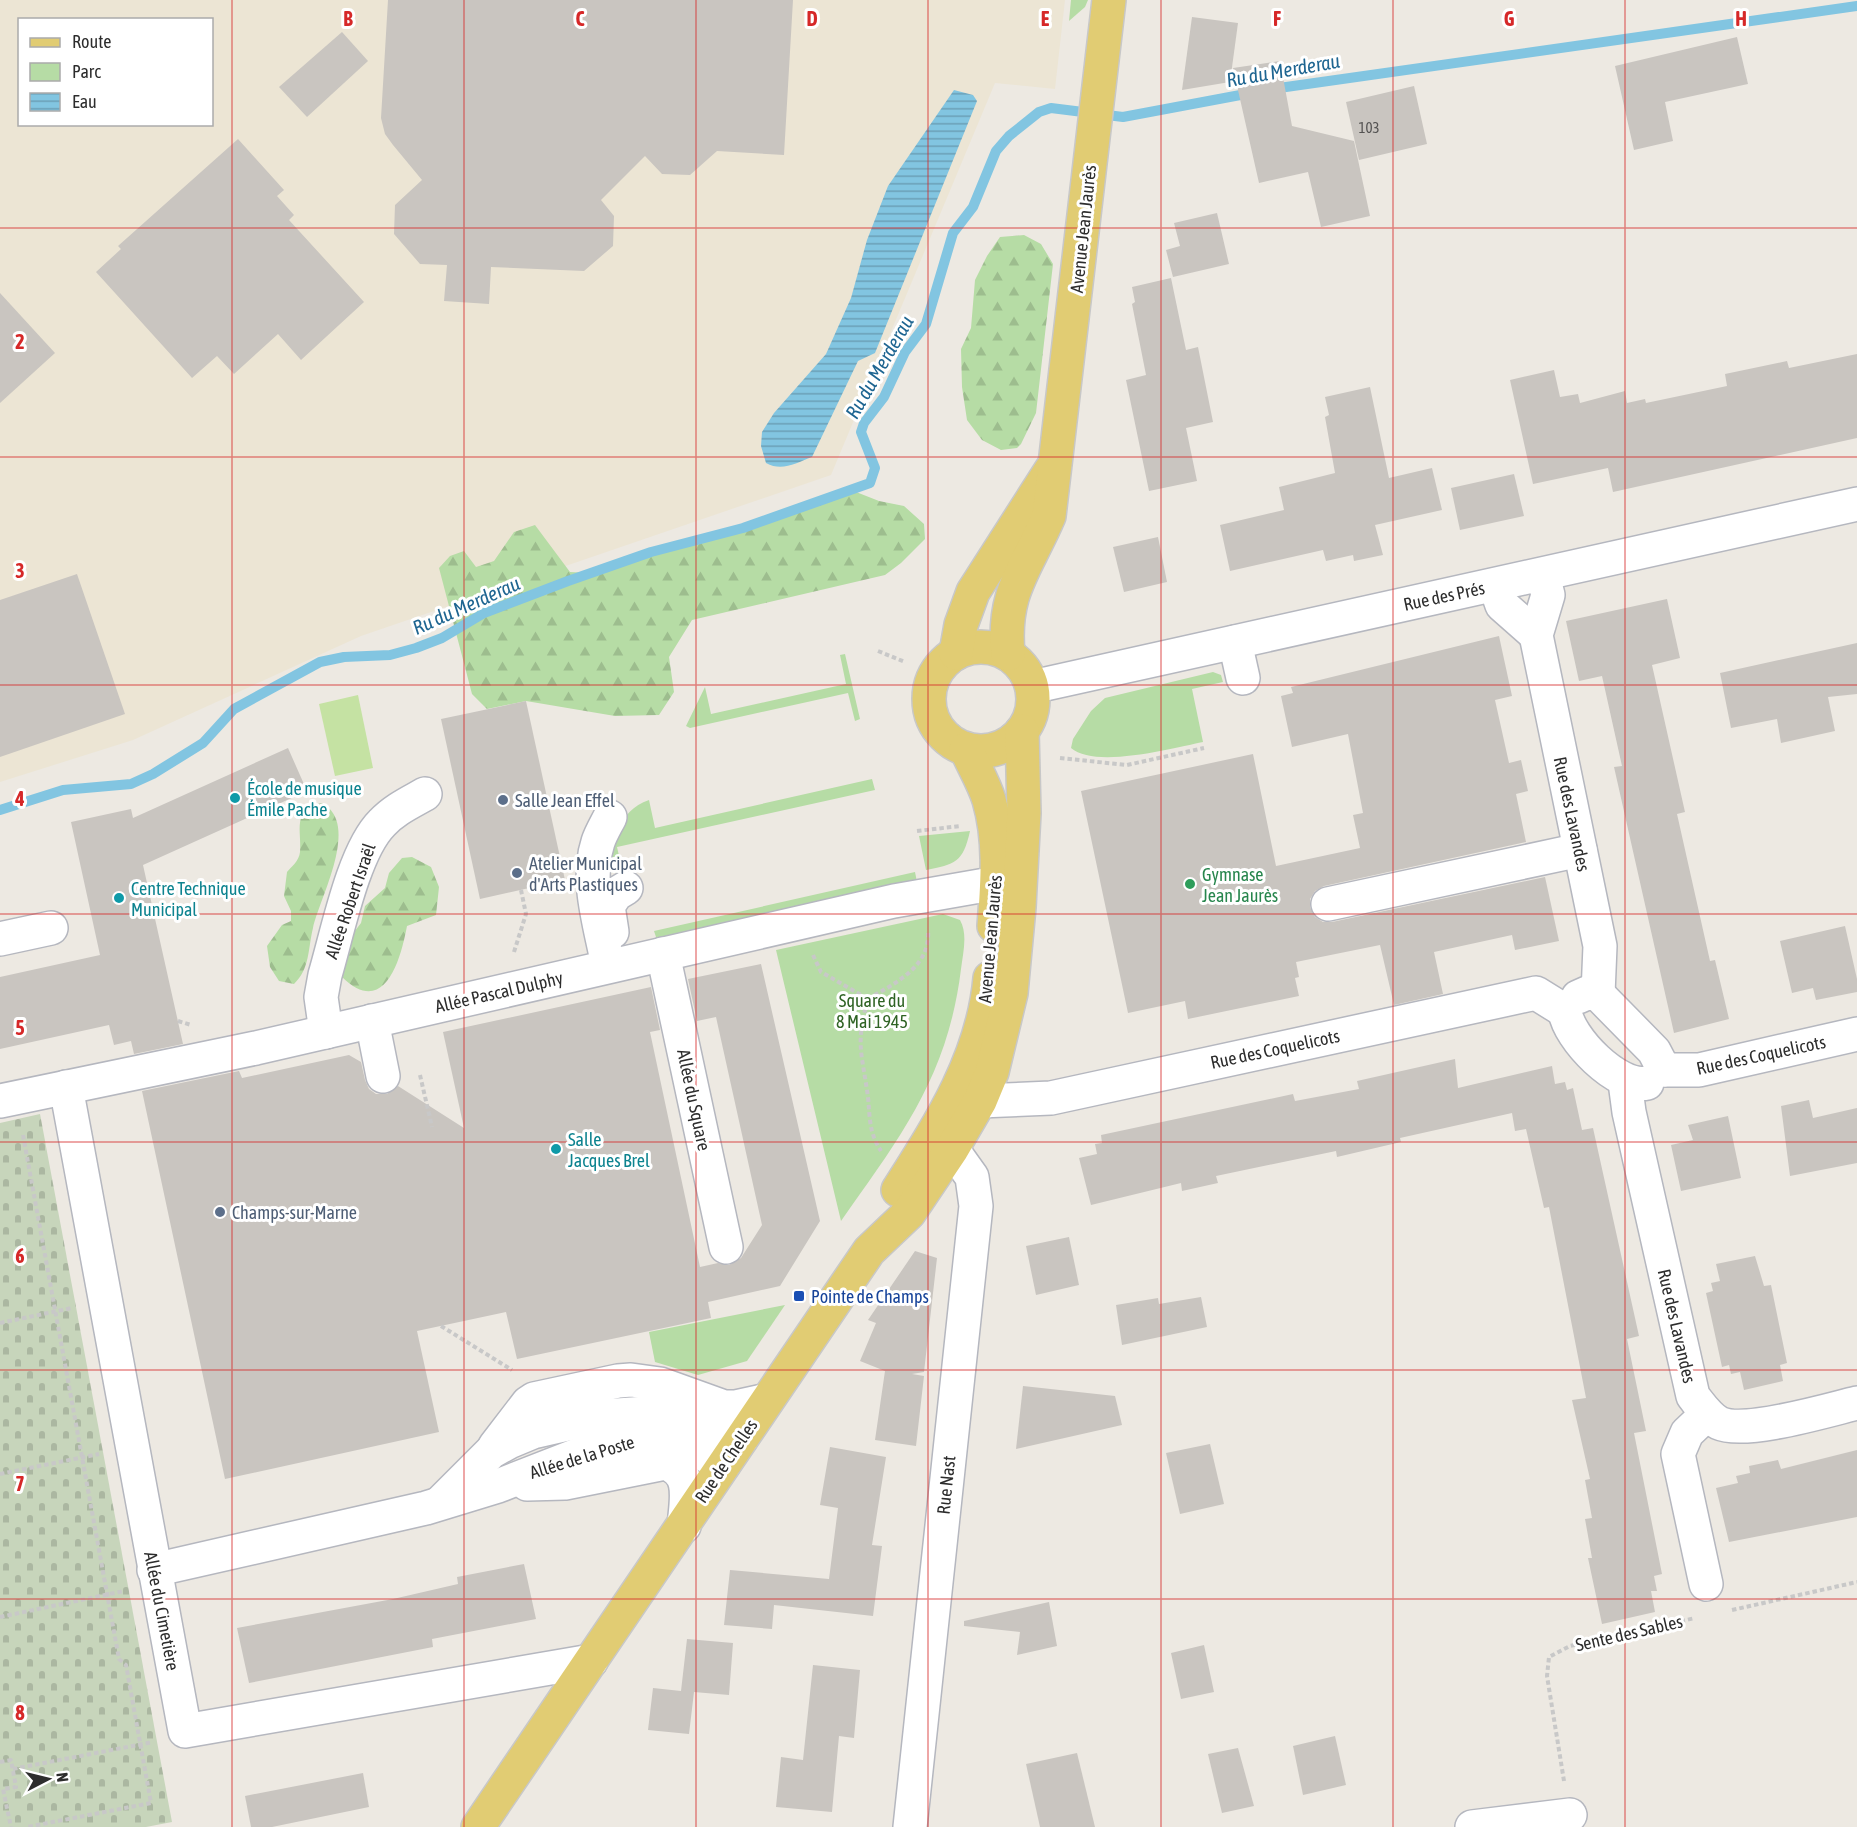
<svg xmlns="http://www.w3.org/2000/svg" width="1857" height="1827" viewBox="0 0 1857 1827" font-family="'Asap Condensed',sans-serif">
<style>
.education{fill:#ece5d4;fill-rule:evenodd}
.green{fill:#b6dca5}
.forest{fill:url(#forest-firs)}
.cemetery{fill:url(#cemetery-stones)}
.pitch{fill:#c5e2a3}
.water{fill:url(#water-rules)}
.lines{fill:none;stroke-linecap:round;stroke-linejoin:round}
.stream{stroke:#82c5e1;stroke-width:10}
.building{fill:#c9c5c0}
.minor-casing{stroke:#b5b7bf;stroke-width:36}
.major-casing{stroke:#c8c8c8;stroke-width:36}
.path{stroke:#c8c8c8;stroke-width:4;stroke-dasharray:4.5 3;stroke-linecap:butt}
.minor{stroke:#fff;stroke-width:33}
.major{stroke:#e1cc73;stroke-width:33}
.grid{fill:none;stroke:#d62828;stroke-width:1.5;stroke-opacity:0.55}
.culture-dot{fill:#0f9aa8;stroke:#fff;stroke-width:2}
.service-dot{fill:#5c6f8a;stroke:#fff;stroke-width:2}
.leisure-dot{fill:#2e9e5b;stroke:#fff;stroke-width:2}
.transit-dot{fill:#1a4fb4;stroke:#fff;stroke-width:2}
.labels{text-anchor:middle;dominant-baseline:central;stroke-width:6;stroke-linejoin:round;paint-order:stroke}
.number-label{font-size:15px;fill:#545352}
.street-label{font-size:18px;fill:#2d2d2d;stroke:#fff}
.culture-label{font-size:18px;fill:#0d838f;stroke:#fff;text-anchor:start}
.service-label{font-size:18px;fill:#4e5e75;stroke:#fff;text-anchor:start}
.leisure-label{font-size:18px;fill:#27864d;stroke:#fff;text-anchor:start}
.park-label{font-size:18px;fill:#2f6324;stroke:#fff}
.transit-label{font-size:18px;fill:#164399;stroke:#fff;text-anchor:start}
.water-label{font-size:20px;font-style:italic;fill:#1e6591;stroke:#fff}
.grid-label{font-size:20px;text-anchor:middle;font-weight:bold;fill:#d62828;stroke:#fff;stroke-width:6;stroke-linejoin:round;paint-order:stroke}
</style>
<defs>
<pattern id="forest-firs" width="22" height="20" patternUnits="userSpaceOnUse" patternTransform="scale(1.5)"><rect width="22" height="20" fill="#b6dca5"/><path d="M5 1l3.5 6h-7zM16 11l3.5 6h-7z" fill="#9dbd8e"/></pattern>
<pattern id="cemetery-stones" width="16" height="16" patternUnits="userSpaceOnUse" patternTransform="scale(1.5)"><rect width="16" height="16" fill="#c7d5bb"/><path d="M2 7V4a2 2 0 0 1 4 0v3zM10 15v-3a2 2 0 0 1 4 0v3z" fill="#abb7a1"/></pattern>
<pattern id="water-rules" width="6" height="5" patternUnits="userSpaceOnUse" patternTransform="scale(1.5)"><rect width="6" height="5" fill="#82c5e1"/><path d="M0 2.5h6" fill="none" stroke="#6ba0b7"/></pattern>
</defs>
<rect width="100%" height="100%" fill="#ede9e2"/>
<!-- education -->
<path class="education" d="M0,0H1065L1055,89L995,83L831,475L361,636L133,740L0,782ZM20,20H212V124H20Z"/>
<!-- green -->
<g class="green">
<path d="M1071,0H1088L1085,7L1069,21Z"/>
<path d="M845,654L860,719L855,721L848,693L690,728L686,726L705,687L711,714L846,684L840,655Z"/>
<path d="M1213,672L1221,675L1223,682L1192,689L1203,742C1174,748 1095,769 1071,748L1073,739L1091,711L1105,698Z"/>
<path d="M872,779L875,790L617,847L623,873L608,872C613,843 617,811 649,800L655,828Z"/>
<path d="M970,831C963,863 955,864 926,870L919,836Z"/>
<path d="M915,872L917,882L657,940L654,931Z"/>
<path d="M943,914L960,920C968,934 963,953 961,969C948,1076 901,1136 841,1221L776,950Z"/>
<path d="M785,1305L747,1361L698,1375L655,1362L649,1332Z"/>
</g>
<!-- forest -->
<g class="forest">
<path d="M1024,235L1041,244L1053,264L1036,413L1021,444L1017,448L1001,450L982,440L967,420L962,387L961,349L971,328L975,280L987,256L1000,237Z"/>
<path d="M851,490L879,501L904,506L924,524L925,539L901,563L885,575L692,620L669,657L674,692L659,715L615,716L526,701L487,709L472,694L439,568L450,556L464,551L476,567L494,561L514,532L535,525L570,572L590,573L651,552L743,528Z"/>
<path d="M322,803C361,824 320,897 313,928C308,948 310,969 294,984L279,981L270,967L267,946L282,925L291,921V911L284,896L287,872C292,866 299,861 300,852C302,831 291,809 322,803Z"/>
<path d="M412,857L431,867L439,887L436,915L407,926C401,958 385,1019 342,977L348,940L361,923L365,906L385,888L389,873L402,858Z"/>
</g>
<!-- cemetery -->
<path class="cemetery" d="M40,1114L172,1822L146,1827H0V1123Z"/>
<!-- pitch -->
<path class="pitch" d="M358,695L373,768L335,776L319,704Z"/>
<!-- water -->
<path class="water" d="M954,90L973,95L977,101L875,353L858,361L812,457C796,463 782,472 766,463L761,446L762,432L774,413L826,354L851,298L867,240L888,186Z"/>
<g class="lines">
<!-- stream -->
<g class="stream">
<path d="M1272,89L1857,6"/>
<path d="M0,810L63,790L131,784L153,774L203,743L234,709L320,662L344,657L390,655L416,648L442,638L484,613L568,581L651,552L743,528L870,483L875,468L861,432L864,423L884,397L905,352L926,324L953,233L973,207L996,151L1009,136L1039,112L1051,108L1123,117L1251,93"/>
</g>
</g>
<!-- building -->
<g class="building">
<path d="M388,0H793L784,155L717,151L690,175L662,174L645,156L601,200L614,216L613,246L584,271L491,267L489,304L444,301L447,265L420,264L394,234L395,205L422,180L393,145L385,134L381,118Z"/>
<path d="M1192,17L1238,23L1230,82L1182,90Z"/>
<path d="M342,32L368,61L307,117L279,87Z"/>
<path d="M1737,37L1748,84L1665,102L1673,141L1634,150L1615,66Z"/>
<path d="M1280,61L1292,126L1354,141L1370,216L1321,227L1308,172L1259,183L1233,68Z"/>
<path d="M1414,86L1427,144L1359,160L1346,102Z"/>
<path d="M238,139L284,190L277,196L294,215L289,220L364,302L301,360L278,334L234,374L217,356L192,378L96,272L121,249L118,246Z"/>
<path d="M1217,213L1229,264L1173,277L1166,250L1180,246L1174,223Z"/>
<path d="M1171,278L1186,350L1198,347L1213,422L1186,428L1197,481L1149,491L1126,380L1146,375L1132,304L1135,302L1132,287Z"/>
<path d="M0,293L55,353L0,403Z"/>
<path d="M1857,354V438L1613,492L1608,468L1533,484L1510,380L1554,370L1560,397L1578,394L1580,403L1625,391L1627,403L1645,399L1646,403L1727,386L1725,374L1787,361L1789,368Z"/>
<path d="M1370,387L1389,478L1432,468L1442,510L1375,525L1383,555L1354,561L1353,555L1326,561L1323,550L1230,571L1220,525L1284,510L1279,487L1335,473L1325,417L1329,415L1325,397Z"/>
<path d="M1514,474L1524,516L1460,530L1451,488Z"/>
<path d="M1158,537L1167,582L1124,592L1113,547Z"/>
<path d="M77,574L125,714L0,757V600Z"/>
<path d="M1667,599L1680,658L1652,665L1685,812L1677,814L1710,961L1715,960L1729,1019L1674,1033L1614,767L1622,766L1602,676L1579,681L1566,621Z"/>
<path d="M1499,636L1512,696L1495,700L1509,763L1521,760L1528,791L1516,794L1526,842L1324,886L1315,891L1310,899V907L1315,917L1323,922H1332L1545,877L1559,941L1515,950L1512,935L1434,952L1443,994L1394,1005L1380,945L1296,962L1299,977L1295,978L1299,996L1188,1019L1185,1001L1128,1013L1081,791L1253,754L1276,866L1360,848L1353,815L1363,813L1348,734L1292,747L1281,696L1293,693L1291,687Z"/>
<path d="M1857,643V694L1828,697L1835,731L1781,743L1777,719L1731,728L1720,673Z"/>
<path d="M526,701L565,880L480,899L441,719Z"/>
<path d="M288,748L307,791L143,865L183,1044L134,1054L131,1041L114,1045L109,1025L0,1049V977L100,955L71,822L131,809L133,818Z"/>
<path d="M1845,926L1857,979V992L1816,1000L1813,988L1792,993L1780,941Z"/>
<path d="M761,964L820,1221L780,1286L708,1302L711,1318L517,1359L506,1312L417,1331L439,1432L225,1479L142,1091L239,1071L242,1078L349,1055L361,1062L365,1080L369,1089L376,1094H387L398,1086L464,1128L443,1032L651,987L660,1030L650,1032L700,1267L718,1263L729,1265L741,1258L762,1225L716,1017L697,1021L688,979Z"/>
<path d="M1455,1059L1458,1088L1552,1066L1555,1084L1565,1082L1567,1090L1573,1088L1582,1130L1593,1128L1639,1336L1627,1339L1646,1431L1634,1433L1662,1574L1654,1576L1657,1591H1651L1655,1612L1602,1624L1588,1558H1592L1585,1519L1592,1518L1585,1480L1590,1479L1572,1400L1586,1398L1549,1207L1544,1208L1526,1129L1515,1131L1512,1113L1400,1138L1401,1142L1337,1157L1336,1151L1216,1176L1218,1183L1182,1191L1181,1183L1091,1205L1079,1158L1097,1154L1095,1144L1102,1143L1101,1135L1293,1094L1295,1101L1359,1089L1357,1081Z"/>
<path d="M1809,1100L1813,1118L1857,1108V1163L1790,1176L1781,1106Z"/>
<path d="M1728,1116L1741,1178L1681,1191L1671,1145L1693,1140L1688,1125Z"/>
<path d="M1069,1237L1079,1285L1036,1295L1026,1246Z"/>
<path d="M915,1251L937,1258L924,1372L912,1374L924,1376L916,1446L875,1440L885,1371L860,1361L876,1323L868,1320Z"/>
<path d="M1755,1256L1764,1286L1771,1285L1787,1363L1780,1365L1783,1381L1744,1390L1740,1372L1731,1374L1729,1365L1722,1367L1706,1293L1713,1291L1711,1283L1720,1281L1716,1264Z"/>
<path d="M1201,1297L1207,1327L1122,1345L1116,1305L1158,1298L1159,1304Z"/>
<path d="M1023,1386L1115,1396L1122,1425L1016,1449Z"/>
<path d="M1210,1444L1224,1504L1180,1514L1166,1453Z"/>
<path d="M830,1447L886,1457L872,1545L882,1546L873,1616L774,1605L772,1629L724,1625L730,1570L829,1579L838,1508L820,1505Z"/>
<path d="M1857,1450V1517L1729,1542L1716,1488L1738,1483L1736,1476L1750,1473L1749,1466L1778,1460L1781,1469Z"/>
<path d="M524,1564L536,1619L432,1639L433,1647L249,1683L237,1628L393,1599L458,1584L457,1577Z"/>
<path d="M1049,1602L1057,1646L1017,1655L1020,1632L964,1626V1621Z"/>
<path d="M687,1639L733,1643L729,1695L694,1692L689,1734L648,1730L653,1688L681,1691Z"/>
<path d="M1204,1645L1214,1692L1181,1699L1171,1653Z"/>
<path d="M813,1665L860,1670L854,1738L839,1736L832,1812L776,1807L781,1757L803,1760Z"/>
<path d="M1335,1736L1346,1785L1303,1795L1293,1746Z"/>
<path d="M1238,1748L1254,1806L1222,1813L1208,1754Z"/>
<path d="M1077,1753L1095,1827H1040L1026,1764Z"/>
<path d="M363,1773L369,1807L272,1827H251L245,1796Z"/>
</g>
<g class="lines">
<defs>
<g id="minor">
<path d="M1543,575L1548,595L1536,635L1600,946L1598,994"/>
<path d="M1495,585L1502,605L1536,635"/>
<path d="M1235,642L1243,678"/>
<path d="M1032,687L1857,504"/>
<path d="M1328,904L1580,850"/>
<path d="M612,932L608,906L616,894L626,888"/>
<path d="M0,939L51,928"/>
<path d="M663,954L726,1247"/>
<path d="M608,966C601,927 585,881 598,842C601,833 606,825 610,817"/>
<path d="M1578,997L1587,993L1598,994L1654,1051L1664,1070"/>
<path d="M1565,1011C1568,1038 1618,1089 1647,1083"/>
<path d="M372,1021L383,1076"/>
<path d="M326,1032L321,997L325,975C337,935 353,852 382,823C394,810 409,803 425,794"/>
<path d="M1664,1070H1699L1857,1034"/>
<path d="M1625,1082L1629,1112L1693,1396C1701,1406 1708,1417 1719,1423C1745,1435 1828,1410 1857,1403"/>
<path d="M66,1087L185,1731L591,1661"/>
<path d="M0,1101L256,1048L894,901L997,883"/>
<path d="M980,1101L1051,1098L1536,993L1565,1011"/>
<path d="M495,1446L528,1403L534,1399L618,1381L631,1380L660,1384L724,1407H735L767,1400"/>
<path d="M527,1484L565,1483L665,1463C694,1472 686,1501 684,1526"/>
<path d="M441,1502L491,1452L509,1442L533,1432L603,1416L647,1413L741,1439"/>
<path d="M154,1570L426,1508L498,1486L577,1455L640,1439L658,1436L671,1439L724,1464"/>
<path d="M1706,1584L1678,1454L1687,1433L1707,1414"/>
<path d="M910,1827L976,1206L972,1177L952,1149"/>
<path d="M1472,1827L1570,1815"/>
</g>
<g id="major">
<circle cx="981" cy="699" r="52"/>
<path d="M956,653L961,625L973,592L1051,470"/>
<path d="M1008,654C1002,592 1026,570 1049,516L1109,0"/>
<path d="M966,749C973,765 984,783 989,800C1001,841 997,885 994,926"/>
<path d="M898,1190C940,1124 983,1058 990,978"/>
<path d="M478,1827L869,1251L909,1213L952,1149L980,1101L992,1072L1011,993L1019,907L1024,813L1022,731"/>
</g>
</defs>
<!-- minor casing -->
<use href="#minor" class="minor-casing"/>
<!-- major casing -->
<use href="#major" class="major-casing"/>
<!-- path -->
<g class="path">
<path d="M878,651L905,662"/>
<path d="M1060,758L1127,765L1204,748"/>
<path d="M917,831L960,826"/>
<path d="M514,952L526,914L521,890"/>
<path d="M813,955L821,972L868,999C855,1044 862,1053 868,1097C870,1118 869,1133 881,1151"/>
<path d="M868,999C895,983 931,967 928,930"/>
<path d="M178,1021L191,1025"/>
<path d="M420,1075L432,1127"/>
<path d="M23,1135L119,1659L126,1665L151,1803L27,1827"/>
<path d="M0,1323L72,1308"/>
<path d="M441,1326L512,1370"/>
<path d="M0,1474L99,1454"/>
<path d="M1732,1610L1857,1582"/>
<path d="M0,1617L124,1591"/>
<path d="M0,1762L11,1760L16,1787L3,1789L11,1827"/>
<path d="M13,1769L153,1742"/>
<path d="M1564,1781L1547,1676L1549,1657L1570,1646L1695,1618"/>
</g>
<!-- minor -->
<use href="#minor" class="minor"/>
<!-- major -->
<use href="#major" class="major"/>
</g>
<!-- grid -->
<path class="grid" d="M232,0V1827M464,0V1827M696,0V1827M928,0V1827M1161,0V1827M1393,0V1827M1625,0V1827M0,228H1857M0,457H1857M0,685H1857M0,914H1857M0,1142H1857M0,1370H1857M0,1599H1857"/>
<!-- markers -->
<g class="culture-dot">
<circle cx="235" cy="798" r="6"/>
<circle cx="119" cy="898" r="6"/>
<circle cx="556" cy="1149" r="6"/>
</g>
<g class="service-dot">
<circle cx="503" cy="800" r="6"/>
<circle cx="517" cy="873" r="6"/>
<circle cx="220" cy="1212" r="6"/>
</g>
<circle class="leisure-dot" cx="1190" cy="884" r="6"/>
<rect class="transit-dot" x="793" y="1290" width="12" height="12" rx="3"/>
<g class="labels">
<!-- number labels -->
<g class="number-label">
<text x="1369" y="127">103</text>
</g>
<!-- street labels -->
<g class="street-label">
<text transform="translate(1083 229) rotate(-84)">Avenue Jean Jaurès</text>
<text transform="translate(1444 596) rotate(-12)">Rue des Prés</text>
<text transform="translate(1572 814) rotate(78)">Rue des Lavandes</text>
<text transform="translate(350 901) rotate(-71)">Allée Robert Israël</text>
<text transform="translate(990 939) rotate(-85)">Avenue Jean Jaurès</text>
<text transform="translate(499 992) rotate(-13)">Allée Pascal Dulphy</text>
<text transform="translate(1275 1049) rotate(-12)">Rue des Coquelicots</text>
<text transform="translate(1761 1055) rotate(-12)">Rue des Coquelicots</text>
<text transform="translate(694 1100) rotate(78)">Allée du Square</text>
<text transform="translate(1677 1326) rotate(77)">Rue des Lavandes</text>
<text transform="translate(582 1457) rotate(-17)">Allée de la Poste</text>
<text transform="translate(726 1461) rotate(-56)">Rue de Chelles</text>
<text transform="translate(946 1485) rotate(-84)">Rue Nast</text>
<text transform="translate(162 1611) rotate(79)">Allée du Cimetière</text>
<text transform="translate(1629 1633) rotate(-13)">Sente des Sables</text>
</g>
<!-- culture labels -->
<g class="culture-label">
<text x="247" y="788">École de musique<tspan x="247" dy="21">Émile Pache</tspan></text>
<text x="131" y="888">Centre Technique<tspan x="131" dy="21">Municipal</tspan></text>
<text x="568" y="1139">Salle<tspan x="568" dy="21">Jacques Brel</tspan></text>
</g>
<!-- service labels -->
<g class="service-label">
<text x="515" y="800">Salle Jean Effel</text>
<text x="529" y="863">Atelier Municipal<tspan x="529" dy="21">d'Arts Plastiques</tspan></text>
<text x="232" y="1212">Champs-sur-Marne</text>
</g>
<!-- leisure labels -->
<g class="leisure-label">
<text x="1202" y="874">Gymnase<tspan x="1202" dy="21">Jean Jaurès</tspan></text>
</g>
<!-- park labels -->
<g class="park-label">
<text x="872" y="1000">Square du<tspan x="872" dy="21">8 Mai 1945</tspan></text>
</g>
<!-- transit labels -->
<g class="transit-label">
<text x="811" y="1296">Pointe de Champs</text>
</g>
<!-- water labels -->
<g class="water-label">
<text transform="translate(1283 70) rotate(-10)">Ru du Merderau</text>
<text transform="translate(879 367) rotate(-60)">Ru du Merderau</text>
<text transform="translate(466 605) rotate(-24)">Ru du Merderau</text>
</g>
</g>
<g class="grid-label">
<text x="348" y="26">B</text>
<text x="580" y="26">C</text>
<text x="812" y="26">D</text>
<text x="1045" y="26">E</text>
<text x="1277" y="26">F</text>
<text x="1509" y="26">G</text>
<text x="1741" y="26">H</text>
<text x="20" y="349">2</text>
<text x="20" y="578">3</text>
<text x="20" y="806">4</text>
<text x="20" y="1035">5</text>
<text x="20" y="1263">6</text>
<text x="20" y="1491">7</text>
<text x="20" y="1720">8</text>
</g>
<!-- legend -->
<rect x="18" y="18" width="195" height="108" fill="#ffffff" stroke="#ababab" stroke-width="1.5"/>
<rect x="30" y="38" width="30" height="9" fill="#e1cc73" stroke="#ababab" stroke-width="1.5"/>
<text x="72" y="48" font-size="18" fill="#2d2d2d">Route</text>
<rect x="30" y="63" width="30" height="18" fill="#b6dca5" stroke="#ababab" stroke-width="1.5"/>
<text x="72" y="78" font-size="18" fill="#2d2d2d">Parc</text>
<rect x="30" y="93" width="30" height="18" fill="url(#water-rules)" stroke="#ababab" stroke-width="1.5"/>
<text x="72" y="108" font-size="18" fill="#2d2d2d">Eau</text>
<!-- north arrow -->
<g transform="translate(48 1779) rotate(83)" stroke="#ffffff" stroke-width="4.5" paint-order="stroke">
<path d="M0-4.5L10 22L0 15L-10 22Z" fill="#2d2d2d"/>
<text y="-9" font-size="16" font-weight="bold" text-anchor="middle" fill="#2d2d2d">N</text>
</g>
</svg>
